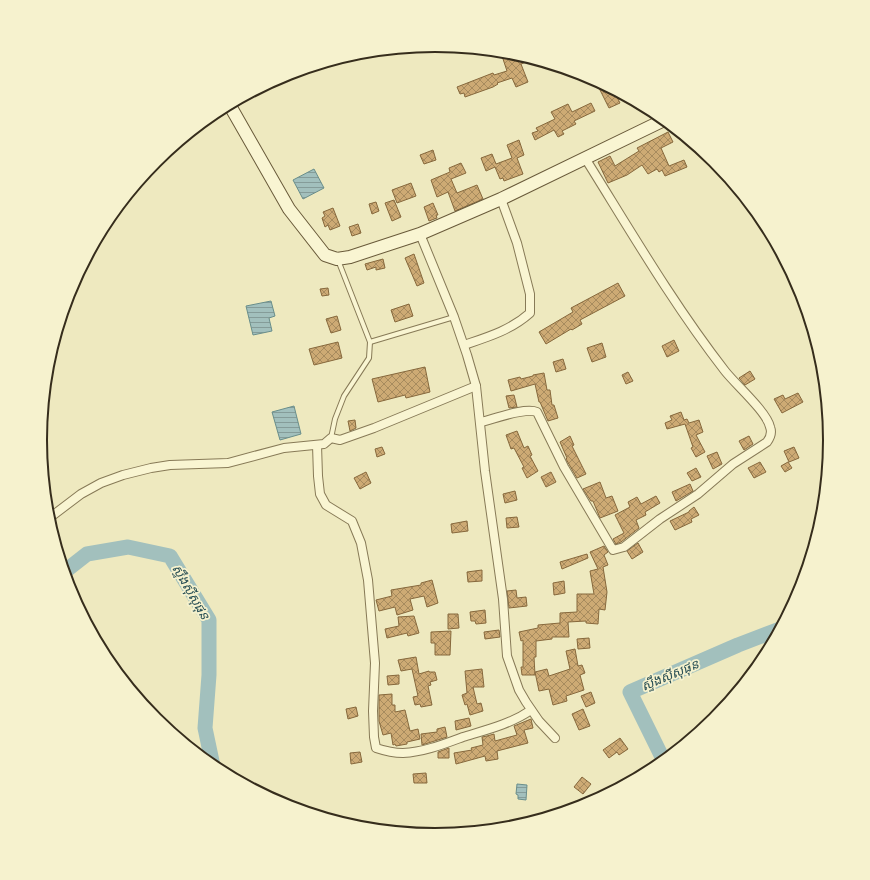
<svg xmlns="http://www.w3.org/2000/svg" width="870" height="880" viewBox="0 0 870 880" font-family="'Libre Baskerville','Noto Sans Khmer',serif">
<style>
.water{fill:url(#water-rules);stroke:#698e8b}
.lines{fill:none;stroke-linecap:round;stroke-linejoin:round}
.river{stroke:#a2c0bd;stroke-width:15}
.building{fill:url(#building-cross-hatch);stroke:#86683c}
.lane-casing{stroke:#877a57;stroke-width:6}
.street-casing{stroke:#877a57;stroke-width:10}
.secondary-casing{stroke:#695a3a;stroke-width:14}
.lane{stroke:#f9f5d2;stroke-width:4}
.street{stroke:#f9f5d2;stroke-width:8}
.secondary{stroke:#f9f5d2;stroke-width:12}
.labels{text-anchor:middle;dominant-baseline:central;stroke-width:3.5;stroke-linejoin:round;paint-order:stroke}
.water-label{font-size:13px;font-style:italic;fill:#2b5156;stroke:#f6f2ce}
.rim{fill:none;stroke:#362d1c;stroke-width:2}
</style>
<defs>
<pattern id="water-rules" width="6" height="5" patternUnits="userSpaceOnUse"><rect width="6" height="5" fill="#a2c0bd"/><path d="M0 2.5h6" fill="none" stroke="#859c99"/></pattern>
<pattern id="building-cross-hatch" width="8" height="8" patternUnits="userSpaceOnUse"><rect width="8" height="8" fill="#cdaa74"/><path d="M0 0l8 8M0 8l8-8" fill="none" stroke="#a78b5e"/></pattern>
</defs>
<rect width="100%" height="100%" fill="#eee9bf"/>
<!-- water -->
<g class="water">
<path d="M314,169L324,188L303,199L293,180Z"/>
<path d="M271,301L275,316L269,318L272,331L253,335L246,306Z"/>
<path d="M294,406L301,434L280,440L272,412Z"/>
<path d="M517,784L527,785L526,800L518,799V795L516,794Z"/>
</g>
<g class="lines">
<!-- river -->
<g class="river">
<path d="M64,572L87,554L128,547L170,556L209,620V675L205,728L213,766"/>
<path d="M664,761L630,692L738,645L780,629"/>
</g>
</g>
<!-- building -->
<g class="building">
<path d="M516,54L524,56L526,62L521,64L528,82L516,87L512,78L497,83L498,84L493,87L465,97L464,93L460,94L457,87L493,73L494,75L507,71L503,59Z"/>
<path d="M595,80L613,89L620,103L609,108Z"/>
<path d="M591,103L595,111L574,121L576,124L562,131L564,134L558,137L554,130L535,140L532,133L538,131L536,128L555,119L551,112L568,104L572,112Z"/>
<path d="M668,132L673,142L661,148L669,166L684,160L687,167L665,176L662,170L659,172L657,169L648,174L642,165L627,175L608,183L598,162L610,156L615,166L639,151L637,148Z"/>
<path d="M519,140L524,155L517,158L523,174L504,181L503,178L500,179L495,167L486,171L481,158L492,154L496,164L512,158L507,145Z"/>
<path d="M433,150L436,160L424,164L420,155Z"/>
<path d="M461,163L466,173L451,179L457,193L477,185L483,199L455,211L448,192L437,197L431,180L450,172L449,168Z"/>
<path d="M411,183L416,196L397,203L392,190Z"/>
<path d="M394,200L401,217L392,221L385,203Z"/>
<path d="M376,202L379,211L372,214L369,204Z"/>
<path d="M433,203L438,215H436L437,218L429,221L424,207Z"/>
<path d="M333,208L340,226L330,230L328,225L325,227L322,218L325,216L323,212Z"/>
<path d="M358,224L361,233L352,236L349,227Z"/>
<path d="M414,254L424,283L417,286L405,258Z"/>
<path d="M383,259L385,268L376,270V267L367,270L365,264Z"/>
<path d="M618,283L625,296L580,320L582,324L572,330L571,329L546,344L539,332L573,312L571,308Z"/>
<path d="M328,288L329,295L322,296L320,289Z"/>
<path d="M409,304L413,316L395,322L391,310Z"/>
<path d="M337,316L341,330L331,333L326,319Z"/>
<path d="M674,340L679,351L667,357L662,346Z"/>
<path d="M338,342L342,358L314,365L309,349Z"/>
<path d="M602,343L606,357L592,362L587,348Z"/>
<path d="M563,359L566,369L556,372L553,362Z"/>
<path d="M425,367L430,392L406,398L405,395L378,402L372,379Z"/>
<path d="M750,371L755,379L745,385L739,378Z"/>
<path d="M628,372L633,381L626,384L622,375Z"/>
<path d="M544,373L547,390H550L552,405H554L558,418L548,421L540,402H539L535,384L511,391L508,380L520,377L521,379L533,376V375Z"/>
<path d="M798,393L803,402L782,413L774,399L783,395L785,399Z"/>
<path d="M514,395L517,407L509,408L506,396Z"/>
<path d="M681,412L684,420L687,419L689,423L699,420L703,432L696,435L705,452L696,457L691,448L693,447L685,424L667,429L665,423L672,420L670,416Z"/>
<path d="M355,420L356,428L350,431L348,421Z"/>
<path d="M517,431L524,448L528,446L532,455L530,456L538,471L527,478L522,468L524,467L514,448L511,449L506,435Z"/>
<path d="M570,436L574,445L572,446L586,474L577,478L566,459L567,458L560,442Z"/>
<path d="M749,436L753,444L744,450L739,441Z"/>
<path d="M382,447L385,454L377,457L375,449Z"/>
<path d="M794,447L799,458L789,462L784,451Z"/>
<path d="M717,452L722,464L713,469L707,456Z"/>
<path d="M760,462L766,472L754,478L748,468Z"/>
<path d="M788,462L792,468L785,472L781,466Z"/>
<path d="M696,468L701,477L692,481L687,473Z"/>
<path d="M366,472L371,483L360,489L354,478Z"/>
<path d="M551,472L556,482L546,487L541,477Z"/>
<path d="M600,482L606,498L612,496L618,511L600,518L593,501H591L583,489Z"/>
<path d="M690,484L693,491L676,501L672,492Z"/>
<path d="M515,491L517,500L505,503L503,494Z"/>
<path d="M656,496L660,503L645,512L646,515L636,520L639,528L621,542L616,544L613,539L624,533L615,515L630,507L628,502L637,497L641,504Z"/>
<path d="M694,507L699,515L691,519L692,522L675,530L670,521L689,512V511Z"/>
<path d="M517,517L519,527L507,528L506,518Z"/>
<path d="M467,521L468,531L452,533L451,524Z"/>
<path d="M638,543L643,552L632,559L627,551Z"/>
<path d="M604,546L608,552L604,555L608,565L603,567L607,592L605,610L599,609L598,624L586,623V621L568,622L569,637H552V639L536,641V657H534L535,675H522L521,667H523V640L521,641L519,632L538,628V625L560,623V613L577,612V594H594L590,571L598,569L590,552Z"/>
<path d="M587,554L588,558L562,569L560,562Z"/>
<path d="M482,570V581L468,582L467,572Z"/>
<path d="M432,580L438,603L427,607L424,596L410,599L413,610L397,615L395,607L379,611L376,600L392,596L391,590L421,585V583Z"/>
<path d="M564,581L565,593L554,595L553,583Z"/>
<path d="M516,590L517,598L526,597L527,606L509,608L507,591Z"/>
<path d="M485,610L486,623L476,624L475,621H471L470,612Z"/>
<path d="M448,614H458L459,628L448,629Z"/>
<path d="M414,616L419,633L408,636L407,633L387,638L385,629L399,626L398,617Z"/>
<path d="M499,630L500,637L485,639L484,632Z"/>
<path d="M451,631L450,655H435V643H431V632Z"/>
<path d="M589,638L590,648L578,649L577,639Z"/>
<path d="M575,649L578,666L582,665L585,673L580,675L584,690L566,696L567,701L553,705L549,689L539,691L535,672L547,669L549,676L570,669L566,651Z"/>
<path d="M416,657L419,674L429,671V672H435L437,680L430,682L431,685L428,686L432,705L421,707L420,704L415,705L413,697L418,696L412,669L401,671L398,660Z"/>
<path d="M482,669L484,687H473L477,704L481,703L483,711L470,715L467,704L465,705L462,695L467,693L465,671Z"/>
<path d="M399,675V684L388,685L387,676Z"/>
<path d="M591,692L595,703L586,707L581,696Z"/>
<path d="M392,694V705H395V712L405,710L410,731L418,729L420,739L407,742V744L396,746L395,744L393,745L391,733L383,735L379,721V695Z"/>
<path d="M356,707L358,716L348,719L346,709Z"/>
<path d="M583,709L590,726L579,730L572,714Z"/>
<path d="M469,718L471,726L456,730L455,721Z"/>
<path d="M531,719L533,728L524,730L528,743L497,751L498,759L486,761L485,756L456,764L454,753L472,750L471,748L483,745L482,737L487,736L494,734L495,741L517,735L514,726Z"/>
<path d="M445,727L447,737L422,745L421,734L437,732V729Z"/>
<path d="M620,738L628,749L619,755L617,752L609,758L603,750Z"/>
<path d="M449,748V758H438V752Z"/>
<path d="M360,752L362,762L351,764L350,753Z"/>
<path d="M426,773L427,783H414L413,774Z"/>
<path d="M582,777L591,784L583,794L574,787Z"/>
</g>
<g class="lines">
<defs>
<g id="lane">
<path d="M370,342L454,317"/>
<path d="M331,438L335,419L344,396L369,358L370,342L338,260"/>
</g>
<g id="street">
<path d="M420,234L454,317L467,355L476,386L485,471L503,599L507,656L519,690L526,702L539,721L555,738"/>
<path d="M464,345C488,337 511,330 530,313V294L517,243L501,199"/>
<path d="M481,422C494,419 525,407 537,412L564,467L613,550L624,547L660,519L698,494L733,464L767,442C770,438 772,432 770,427C767,412 736,385 725,371C673,304 630,230 585,158"/>
<path d="M317,445L318,476L320,494L326,505L352,521L361,543L368,580L375,663L373,711L374,737L376,748C385,751 394,753 403,753C424,752 444,744 463,737C486,730 511,724 531,710"/>
<path d="M48,519L81,494L101,483L123,475L151,468L170,465L228,463L284,448L324,444L331,438L340,440L374,428L476,386"/>
</g>
<path id="secondary" d="M229,104L289,209L325,255L337,259L350,257L420,234L501,199L664,120"/>
</defs>
<!-- lane casing -->
<use href="#lane" class="lane-casing"/>
<!-- street casing -->
<use href="#street" class="street-casing"/>
<!-- secondary casing -->
<use href="#secondary" class="secondary-casing"/>
<!-- lane -->
<use href="#lane" class="lane"/>
<!-- street -->
<use href="#street" class="street"/>
<!-- secondary -->
<use href="#secondary" class="secondary"/>
</g>
<g class="labels">
<!-- water labels -->
<g class="water-label">
<text transform="translate(191 592) rotate(60)">ស្ទឹងស៊ីសុផុន</text>
<text transform="translate(670 675) rotate(-23)">ស្ទឹងស៊ីសុផុន</text>
</g>
</g>
<!-- crop -->
<path d="M0 0H870V880H0ZM47 440a388 388 0 1 1 776 0a388 388 0 1 1-776 0Z" fill="#f6f2ce" fill-rule="evenodd"/>
<path class="rim" d="M47 440a388 388 0 1 1 776 0a388 388 0 1 1-776 0Z"/>
</svg>
